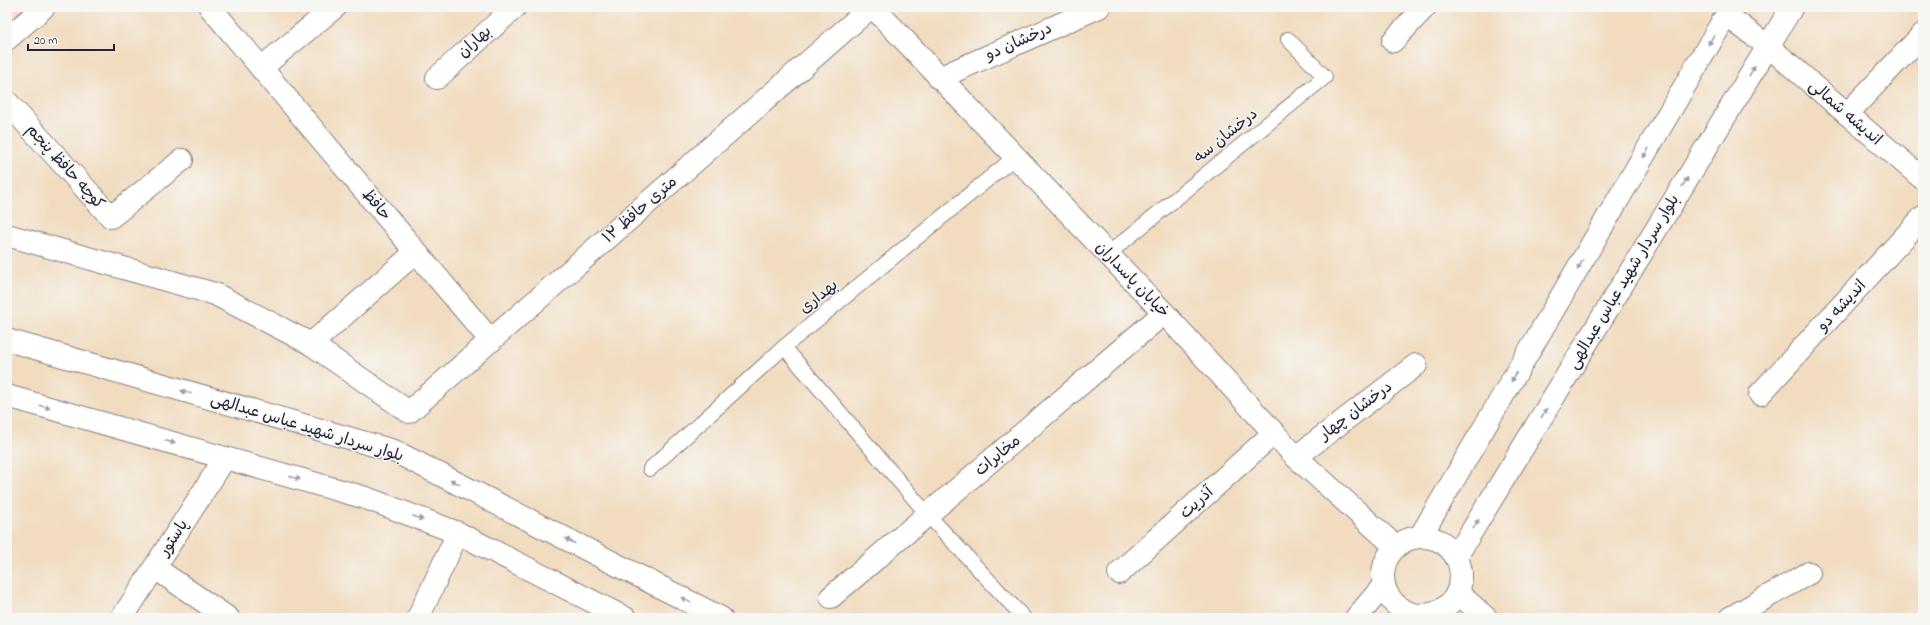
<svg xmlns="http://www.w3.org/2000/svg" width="1930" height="625" viewBox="0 0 1930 625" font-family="'Indie Flower','Playpen Sans Arabic',sans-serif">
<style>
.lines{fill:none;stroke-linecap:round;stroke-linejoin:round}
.lane-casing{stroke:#8a7f7d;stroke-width:16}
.street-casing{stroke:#8a7f7d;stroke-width:24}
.secondary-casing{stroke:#8a7f7d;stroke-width:24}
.path{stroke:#8a7f7d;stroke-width:2.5;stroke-dasharray:1 3;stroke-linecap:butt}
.lane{stroke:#fff;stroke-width:14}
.street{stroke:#fff;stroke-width:22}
.secondary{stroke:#fff;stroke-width:22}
.oneway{fill:#9c9ca7}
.labels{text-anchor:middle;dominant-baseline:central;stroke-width:3;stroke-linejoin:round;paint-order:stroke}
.street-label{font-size:16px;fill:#22223b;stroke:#f6f6f2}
</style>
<rect width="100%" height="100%" fill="#f6f6f2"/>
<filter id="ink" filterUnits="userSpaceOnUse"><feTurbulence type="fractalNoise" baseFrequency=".025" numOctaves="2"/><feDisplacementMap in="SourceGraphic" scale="8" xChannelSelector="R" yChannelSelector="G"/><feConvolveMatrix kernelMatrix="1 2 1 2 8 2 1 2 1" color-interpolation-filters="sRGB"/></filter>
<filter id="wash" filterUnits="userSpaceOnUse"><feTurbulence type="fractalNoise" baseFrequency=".012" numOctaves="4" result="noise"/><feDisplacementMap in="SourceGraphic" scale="16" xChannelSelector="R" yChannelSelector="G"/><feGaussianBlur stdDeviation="0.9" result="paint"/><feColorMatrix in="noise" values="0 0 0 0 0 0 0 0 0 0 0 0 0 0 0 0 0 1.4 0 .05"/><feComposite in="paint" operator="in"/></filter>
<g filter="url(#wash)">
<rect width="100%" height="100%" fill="#f1dcbf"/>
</g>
<g filter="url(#ink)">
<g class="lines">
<defs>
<g id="lane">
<path d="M1108,254L1325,77L1288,39"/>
<path d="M784,347L928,515L1024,618"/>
<path d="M650,469L784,347L1015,157"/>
</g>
<g id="street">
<path d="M210,7L491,341"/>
<path d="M7,39L44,7"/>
<path d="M1393,41L1425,7"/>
<path d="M1768,46L1923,179"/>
<path d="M261,68L335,7"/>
<path d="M437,78L515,7"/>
<path d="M939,78L1099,7"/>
<path d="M7,102L111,217L182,160"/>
<path d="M1847,114L1923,34"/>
<path d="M7,235L215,294L311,344L409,412L871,7"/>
<path d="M311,344L416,252"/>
<path d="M1760,394L1923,217"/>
<path d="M1296,457L1416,365"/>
<path d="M155,568L228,618"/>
<path d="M1119,573L1274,433"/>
<path d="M1457,592L1486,618"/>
<path d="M831,597L1164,313"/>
<path d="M122,618L225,458"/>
<path d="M418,618L458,533"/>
<path d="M1730,618L1809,573"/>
</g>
<g id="secondary">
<path d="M873,7L1164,313L1296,457L1396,547"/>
<path d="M1726,15L1768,46"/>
<path d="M7,340L394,451L721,618"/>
<path d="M7,396L366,498L458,533L625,618"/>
<path d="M1420,537L1731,7"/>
<circle cx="1422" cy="576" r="39"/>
<path d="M1456,557L1792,7"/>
<path d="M1356,618L1384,585"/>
</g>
</defs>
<!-- lane casing -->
<use href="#lane" class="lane-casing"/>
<!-- street casing -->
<use href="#street" class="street-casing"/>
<!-- secondary casing -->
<use href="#secondary" class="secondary-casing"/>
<!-- path -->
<path class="path" d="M806,618L812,613"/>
<!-- lane -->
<use href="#lane" class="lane"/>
<!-- street -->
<use href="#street" class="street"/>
<!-- secondary -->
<use href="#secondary" class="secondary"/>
</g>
<!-- one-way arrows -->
<defs><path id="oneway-solid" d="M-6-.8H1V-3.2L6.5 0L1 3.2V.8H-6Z"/></defs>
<g class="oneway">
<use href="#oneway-solid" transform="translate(1711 40) rotate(120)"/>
<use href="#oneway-solid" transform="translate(1752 71) rotate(-59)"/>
<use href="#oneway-solid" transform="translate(1646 153) rotate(120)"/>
<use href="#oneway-solid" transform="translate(1685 182) rotate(-59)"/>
<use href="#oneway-solid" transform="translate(1580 265) rotate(120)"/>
<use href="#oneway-solid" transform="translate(1514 377) rotate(120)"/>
<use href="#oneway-solid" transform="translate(186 392) rotate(-164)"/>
<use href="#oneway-solid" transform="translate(45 407) rotate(16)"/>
<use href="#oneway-solid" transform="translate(1544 413) rotate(-59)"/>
<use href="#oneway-solid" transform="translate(170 442) rotate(16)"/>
<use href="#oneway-solid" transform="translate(295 478) rotate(16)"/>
<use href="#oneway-solid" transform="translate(455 482) rotate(-153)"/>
<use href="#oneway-solid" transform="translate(418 518) rotate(21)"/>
<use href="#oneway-solid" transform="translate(1476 524) rotate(-59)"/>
<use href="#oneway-solid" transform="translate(570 541) rotate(-153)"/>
<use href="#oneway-solid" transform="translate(686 600) rotate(-153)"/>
</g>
</g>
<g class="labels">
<!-- street labels -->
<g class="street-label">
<text transform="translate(475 42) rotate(-42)">بهاران</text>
<text transform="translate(1019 42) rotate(-24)">درخشان دو</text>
<text transform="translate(1845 113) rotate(41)">اندیشه شمالی</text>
<text transform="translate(1226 136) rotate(-39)">درخشان سه</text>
<text transform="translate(65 167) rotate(48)">کوچه حافظ پنجم</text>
<text transform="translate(376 205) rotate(50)">حافظ</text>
<text transform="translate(640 210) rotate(-41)">۱۲ متری حافظ</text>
<text transform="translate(1132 280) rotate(46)">خیابان پاسداران</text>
<text transform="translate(1624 282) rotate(-59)">بلوار سردار شهید عباس عبدالهی</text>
<text transform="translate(819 297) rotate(-39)">بهداری</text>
<text transform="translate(1842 306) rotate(-47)">اندیشه دو</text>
<text transform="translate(1356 411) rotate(-37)">درخشان چهار</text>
<text transform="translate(307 428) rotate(17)">بلوار سردار شهید عباس عبدالهی</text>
<text transform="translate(998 456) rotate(-40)">مخابرات</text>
<text transform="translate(1197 503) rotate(-42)">آذریت</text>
<text transform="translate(174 538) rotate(-57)">پاستور</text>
</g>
</g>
<!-- margin -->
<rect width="1930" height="625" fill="none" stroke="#f6f6f2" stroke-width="24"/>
<!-- scale -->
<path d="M28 44v6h86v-6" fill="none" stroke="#22223b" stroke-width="2"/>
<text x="34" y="44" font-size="12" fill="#22223b" stroke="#f6f6f2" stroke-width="3" paint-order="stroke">20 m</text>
</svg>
